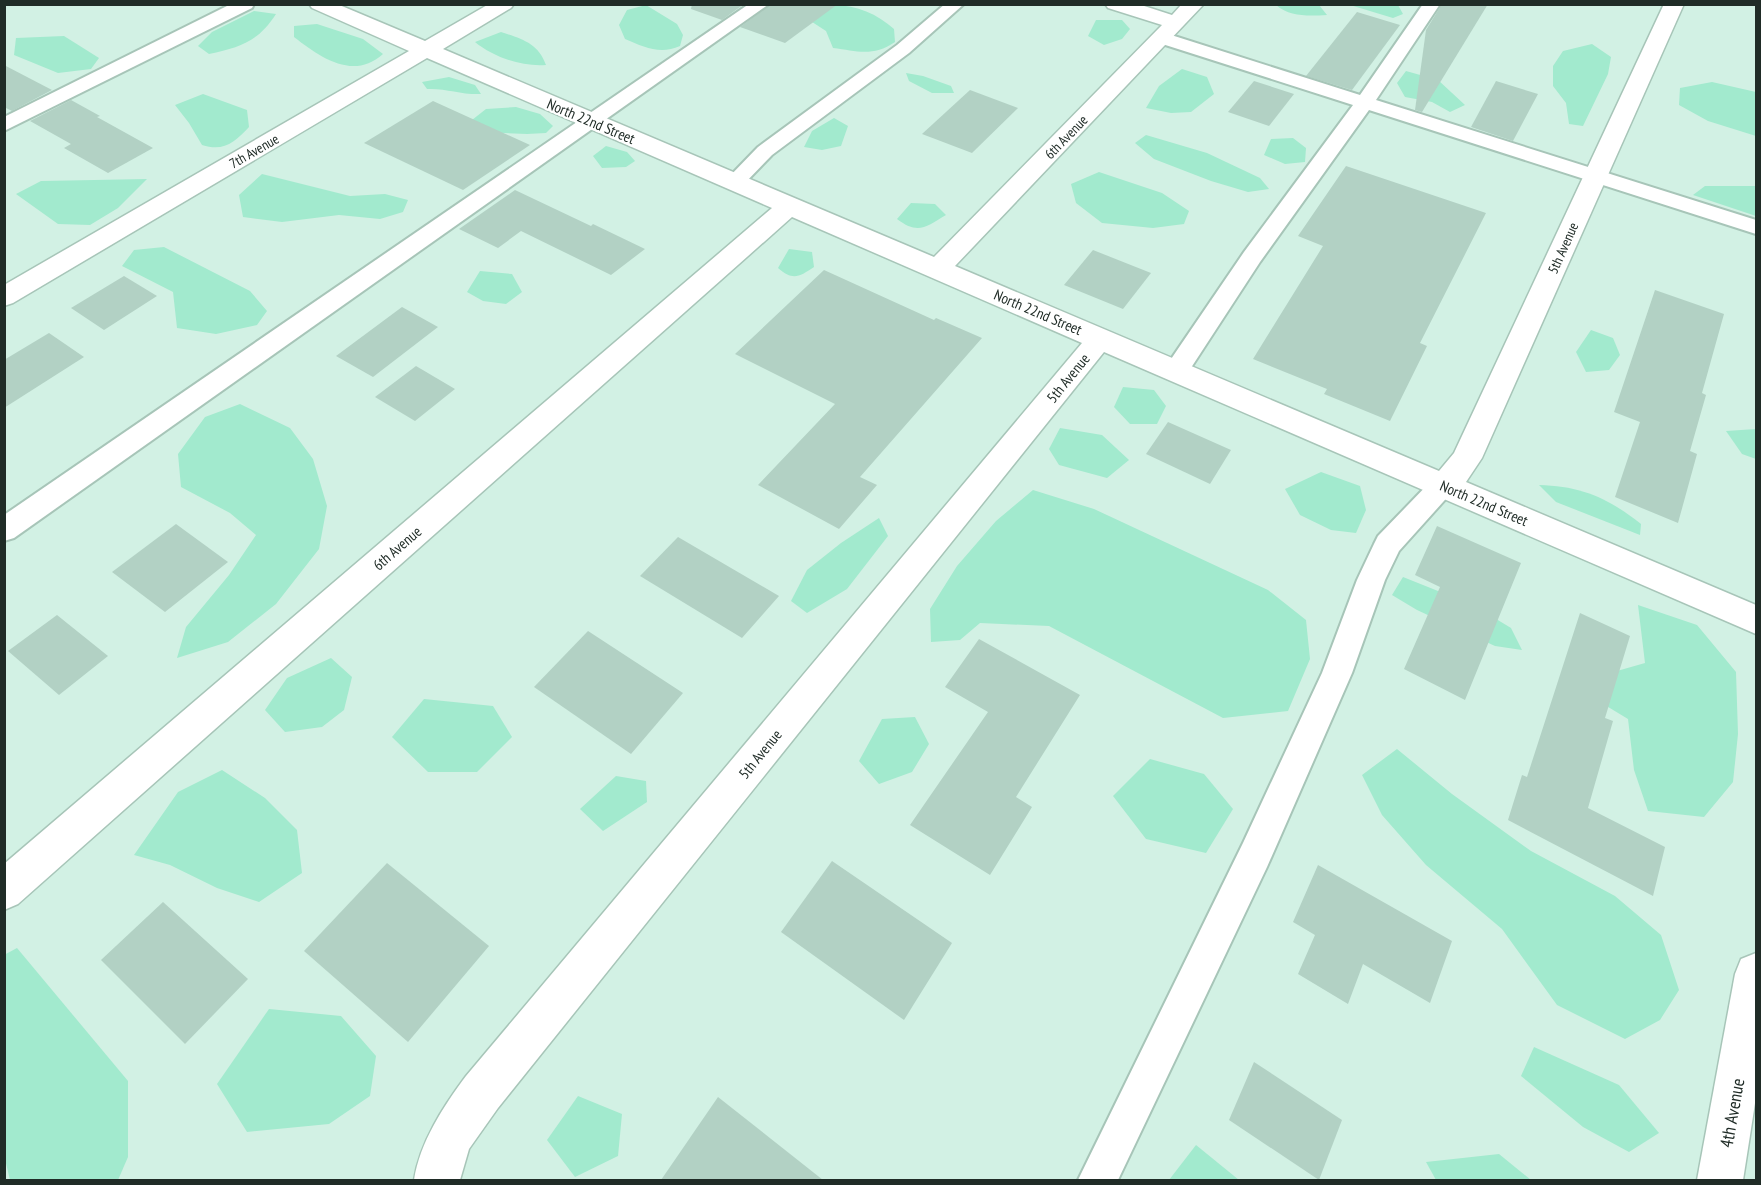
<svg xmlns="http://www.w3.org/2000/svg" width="1761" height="1185" viewBox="0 0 1761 1185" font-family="'PT Sans Narrow',sans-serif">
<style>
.green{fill:#a2eace}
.building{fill:#b2d1c4}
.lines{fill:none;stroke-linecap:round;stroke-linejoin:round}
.service-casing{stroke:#a7c5b8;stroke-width:4}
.minor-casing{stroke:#a7c5b8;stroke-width:3}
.service{fill:#fff;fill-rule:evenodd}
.minor{fill:#fff;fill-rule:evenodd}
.labels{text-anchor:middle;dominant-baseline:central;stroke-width:4.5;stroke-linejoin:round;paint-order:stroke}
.far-street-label{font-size:14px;fill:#202c27;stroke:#fff}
.street-label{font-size:15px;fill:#202c27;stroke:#fff}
.near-street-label{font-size:18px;fill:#202c27;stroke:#fff}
</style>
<rect width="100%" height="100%" fill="#d2f1e4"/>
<!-- green -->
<g class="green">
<path d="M646,5L677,24L683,35L680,46C660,55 644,47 625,39L619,25L627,10Z"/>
<path d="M834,5C857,5 877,14 894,29L895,42C873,57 857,51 833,48L826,31L806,18Z"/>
<path d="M1276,5H1319L1327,15C1308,16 1290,17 1276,5Z"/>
<path d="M1350,5H1398L1403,14L1393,18Z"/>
<path d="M254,11L276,14C258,42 240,47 209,54L198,46L212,32Z"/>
<path d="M1096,20H1122L1130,29L1122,39L1104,45L1088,36Z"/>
<path d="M317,24L363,39L383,54C353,81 320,57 294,37V26Z"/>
<path d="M501,32C522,39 538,43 546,65C522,67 493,57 475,42Z"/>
<path d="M64,36L99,58L91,69L58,73L14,55L16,38Z"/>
<path d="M1592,44L1611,57L1608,74L1583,126L1569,124L1566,103L1553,86V66L1563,51Z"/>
<path d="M1182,69L1207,77L1214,94L1191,112L1171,113L1146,108L1159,86Z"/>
<path d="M1406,71L1438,80L1465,105L1450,112L1432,102L1405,97L1397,83Z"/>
<path d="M906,73L923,76L951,86L954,93H932L909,81Z"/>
<path d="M449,77L475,85L481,94C462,95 446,88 427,89L422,82Z"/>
<path d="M1712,82L1756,92V136L1708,121L1679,105L1680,88Z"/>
<path d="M203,94L247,110L249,127C235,142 224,152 202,145L189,123L175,105Z"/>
<path d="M516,107L540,114L553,126L546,133L527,134L458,131L486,109Z"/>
<path d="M834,118L848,126L841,146L822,150L804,147L812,131Z"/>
<path d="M1146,135L1207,153L1260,178L1269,189L1248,192L1211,181L1154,159L1135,143Z"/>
<path d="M1293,138L1306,148L1305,162L1285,164L1264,155L1271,139Z"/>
<path d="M606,146L627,152L635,161L626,167L602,168L593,156Z"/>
<path d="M1099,172L1162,193L1189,211L1184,224L1153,228L1102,223L1076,203L1071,184Z"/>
<path d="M262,174L350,196L385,194L408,200L403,212L380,219L339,215L282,222L243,217L239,195Z"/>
<path d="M147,179L118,208L90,225L58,224L16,194L41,181Z"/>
<path d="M1705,186H1756V216L1693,195Z"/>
<path d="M911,203L935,204L946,215C926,227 918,235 897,219Z"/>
<path d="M164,247L250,291L267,311L257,325L216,334L177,328L173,292L122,266L134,250Z"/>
<path d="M789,249L812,252L814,267C799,277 793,281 778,268Z"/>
<path d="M480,271L512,274L522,292L506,304L483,301L467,292Z"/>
<path d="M1591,330L1613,338L1620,355L1609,370L1586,372L1576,352Z"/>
<path d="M1123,387L1154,390L1166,406L1157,424H1130L1114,407Z"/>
<path d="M240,404L290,428L313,459L327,506L319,549L276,604L228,642L177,658L186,627L229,575L256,535L230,513L181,487L178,454L205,417Z"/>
<path d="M1060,428L1102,435L1129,460L1107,478L1059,465L1049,449Z"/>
<path d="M1756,429V459L1742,454L1726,431Z"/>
<path d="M1321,472L1360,486L1366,510L1356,533L1331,530L1300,515L1285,489Z"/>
<path d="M1539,485C1581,486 1608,498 1641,524L1640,535L1556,502Z"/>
<path d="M1033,490L1094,509L1268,590L1306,620L1310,659L1288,711L1223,718L1049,626L980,623L960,640L931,642L930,609L957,566L996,521Z"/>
<path d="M879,518L888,536L847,589L807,613L791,601L807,570L841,543Z"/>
<path d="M1403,577L1473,605L1511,628L1522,650L1495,646L1417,610L1392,595Z"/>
<path d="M1638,605L1697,625L1736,672L1738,734L1733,782L1704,817L1648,811L1634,770L1628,719L1590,696L1610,673L1645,663Z"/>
<path d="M331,658L352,677L344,710L322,727L285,732L265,710L287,678Z"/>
<path d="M424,699L493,706L512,737L477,772H428L392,737Z"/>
<path d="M915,717L929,744L912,772L879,784L859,761L882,719Z"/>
<path d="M1397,749L1452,794L1531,851L1615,896L1661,935L1679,990L1660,1020L1625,1039L1557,1005L1502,929L1426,865L1382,815L1362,775Z"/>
<path d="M1150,759L1204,774L1233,809L1206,853L1146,839L1113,796Z"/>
<path d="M222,770L265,798L297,830L302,873L259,902L217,888L170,865L134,855L178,792Z"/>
<path d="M616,776L646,781L647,802L603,831L580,809Z"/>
<path d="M17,948L128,1081V1157L118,1180H10L4,1155V955Z"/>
<path d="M269,1009L341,1016L376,1056L370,1096L329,1124L247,1132L217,1084Z"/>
<path d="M1534,1047L1619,1085L1659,1133L1629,1152L1583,1127L1521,1076Z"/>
<path d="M578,1096L622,1114L618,1156L575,1177L547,1140Z"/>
<path d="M1196,1145L1239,1180H1169Z"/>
<path d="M1499,1154L1531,1180H1436L1426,1162Z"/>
</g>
<!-- building -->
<g class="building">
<path d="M692,4H744L722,20L691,9Z"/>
<path d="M771,4H838L785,43L740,27Z"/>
<path d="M1442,4H1488L1422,112L1415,110L1426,30Z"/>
<path d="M1357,12L1400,25L1352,90L1306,76Z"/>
<path d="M4,65L52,90L12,111L4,107Z"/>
<path d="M1254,81L1294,94L1269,126L1228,112Z"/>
<path d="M1496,81L1538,94L1513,141L1471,127Z"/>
<path d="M970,90L1018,108L972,153L922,134Z"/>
<path d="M71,100L100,116L97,117L153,148L108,173L64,148L71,144L30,121Z"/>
<path d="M433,101L530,145L463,190L364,143Z"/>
<path d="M1346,166L1486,213L1420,343L1427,346L1390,421L1324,394L1327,389L1253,359L1323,246L1298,236Z"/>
<path d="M515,190L591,226L593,224L645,249L611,275L521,231L498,248L459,229Z"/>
<path d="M1093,250L1151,273L1123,309L1064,285Z"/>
<path d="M824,270L934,320L936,318L982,338L860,477L877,485L839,529L758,485L835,404L735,354Z"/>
<path d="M124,276L157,296L104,330L71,308Z"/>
<path d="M1655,290L1724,314L1702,393L1706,395L1690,451L1697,454L1678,523L1615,497L1640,422L1614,412Z"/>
<path d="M402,307L438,327L373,377L336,356Z"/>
<path d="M49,333L84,357L4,408V360Z"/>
<path d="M416,366L455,389L415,421L375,397Z"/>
<path d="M1168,422L1231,450L1210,484L1146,454Z"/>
<path d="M176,524L228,562L165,612L112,572Z"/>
<path d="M1437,526L1521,563L1465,700L1404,669L1440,587L1415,575Z"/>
<path d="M678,537L779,596L742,638L640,576Z"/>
<path d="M1580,613L1630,636L1605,718L1613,721L1588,808L1665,847L1653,896L1508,820L1522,775L1527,777Z"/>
<path d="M57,615L108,656L59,695L8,651Z"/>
<path d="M588,631L683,693L631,754L534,687Z"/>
<path d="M979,639L1080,695L1016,797L1032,807L990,875L910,825L988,712L945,687Z"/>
<path d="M832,861L952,943L904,1020L781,932Z"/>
<path d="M387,863L489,946L408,1042L304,951Z"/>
<path d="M1318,865L1452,941L1430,1003L1363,964L1348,1004L1298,974L1315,935L1293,922Z"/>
<path d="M163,902L248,979L185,1044L101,960Z"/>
<path d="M1254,1062L1342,1120L1319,1180L1229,1120Z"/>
<path d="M718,1097L823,1180H661Z"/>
</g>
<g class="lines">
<defs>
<g id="service">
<path d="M231,4H254L252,8L4,131V117Z"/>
<path d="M749,4H769L14,538L4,541V515Z"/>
<path d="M945,4H964L909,53L772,155L742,186L735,188L728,186L725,182L728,178L758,147L897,45Z"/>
<path d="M1423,4H1440L1376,100L1756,220V234L1369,110L1260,262L1185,377L1176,380L1167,377L1164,371L1167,365L1244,252L1353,105L1156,42L1153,38L1156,34H1168L1360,95Z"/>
<path d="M1443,475L1452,478L1456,485L1452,492L1399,551L1385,580L1352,673L1267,867L1118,1180H1078L1243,843L1322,673L1357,580L1374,544L1378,536L1434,478Z"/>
</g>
<g id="minor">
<path d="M309,4H337L425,41L489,4H514L511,8L443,49L934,257L1162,25L1108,8L1105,4H1138L1172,15L1182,4H1204L955,266L1439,471L1454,453L1664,4H1684L1482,458L1466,482L1756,605V634L1104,352L498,1108L469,1149L460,1180H414C420,1142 443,1107 466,1076L1082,343L792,217L18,904L4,910V864L772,208L427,58L13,303L4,306V285L409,51L312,8Z"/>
<path d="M1756,953V1097L1743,1180H1697L1735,974L1741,959Z"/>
</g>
</defs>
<!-- service casing -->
<use href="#service" class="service-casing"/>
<!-- minor casing -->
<use href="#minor" class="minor-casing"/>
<!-- service -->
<use href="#service" class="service"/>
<!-- minor -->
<use href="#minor" class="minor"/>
</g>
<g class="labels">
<!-- far-street labels -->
<g class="far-street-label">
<text transform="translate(1066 137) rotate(-46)">6th Avenue</text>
<text transform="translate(254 151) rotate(-30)">7th Avenue</text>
<text transform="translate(1563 248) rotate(-66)">5th Avenue</text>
</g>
<!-- street labels -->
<g class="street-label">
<text transform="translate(591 121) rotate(23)">North 22nd Street</text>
<text transform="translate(1038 312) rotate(23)">North 22nd Street</text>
<text transform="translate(1068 378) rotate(-51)">5th Avenue</text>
<text transform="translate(1484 503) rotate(23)">North 22nd Street</text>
<text transform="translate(397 548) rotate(-41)">6th Avenue</text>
<text transform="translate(760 754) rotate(-51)">5th Avenue</text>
</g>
<!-- near-street labels -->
<g class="near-street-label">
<text transform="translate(1732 1113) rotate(-80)">4th Avenue</text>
</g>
</g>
<!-- border -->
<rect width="1761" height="1185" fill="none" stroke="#202c27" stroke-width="12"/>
</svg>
